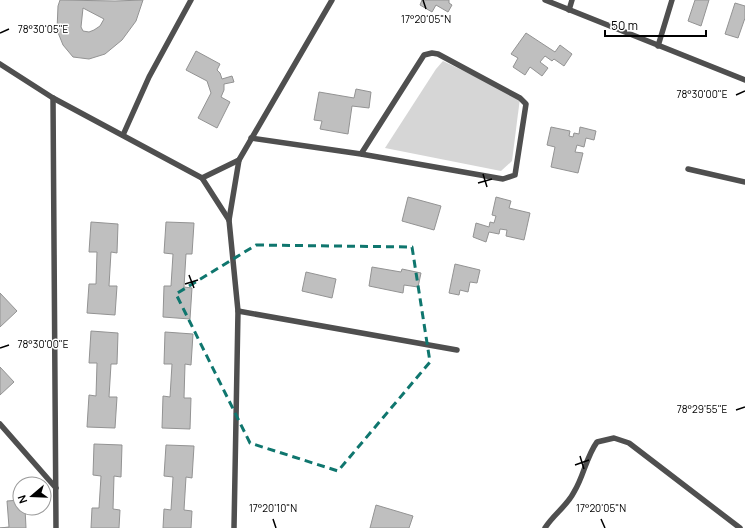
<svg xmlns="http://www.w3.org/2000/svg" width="745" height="528" viewBox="0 0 745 528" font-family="Manrope,sans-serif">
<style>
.green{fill:#d6d6d6}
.building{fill:#bfbfbf;stroke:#939393;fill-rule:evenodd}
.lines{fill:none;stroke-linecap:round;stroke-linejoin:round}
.lane{stroke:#4f4f4f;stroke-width:5.5}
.marked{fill:none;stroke:#0f766e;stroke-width:3;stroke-dasharray:8 5;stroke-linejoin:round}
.ticks{fill:none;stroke:#000;stroke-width:1.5}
.ticks-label{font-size:10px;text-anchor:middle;fill:#000;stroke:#fff;stroke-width:3;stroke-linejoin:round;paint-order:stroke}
</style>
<rect width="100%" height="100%" fill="#fff"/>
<!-- green -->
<path class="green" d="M443,61L520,98L512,161L501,171L385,148L436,69Z"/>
<!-- building -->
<g class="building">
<path d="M60,0L115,1L143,0L136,21L122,40L105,54L89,59L73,57L63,45L57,30L58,6ZM83,8L104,19L100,26L94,30L89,32L83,31L81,27Z"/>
<path d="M422,0H449V3L452,5L448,12L436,5L432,12L420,5Z"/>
<path d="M695,0H709L701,26L688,21Z"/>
<path d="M735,3L745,6V18L738,38L725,34Z"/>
<path d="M526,33L555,52L560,45L572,54L564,66L554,59L552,61L545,56L540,62L548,68L542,76L530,67L525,75L513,67L518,58L511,54Z"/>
<path d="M196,51L220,64L217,70L220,73L222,79L232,76L234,82L224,84V90L221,97L230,102L217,128L198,118L211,93L207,81L186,70Z"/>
<path d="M356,89L371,92L369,108L352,106L348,134L320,129L322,121L314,120L319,92L354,98Z"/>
<path d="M551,127L570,131L569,136L573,137L574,133L579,134L580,127L596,131L594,140L586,138L584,147L577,145L575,152L583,153L578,173L551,167L555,147L547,145Z"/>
<path d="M408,197L441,206L434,230L402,221Z"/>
<path d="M496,197L511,201L509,208L530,213L524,240L506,236L507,230L500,229L499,234L489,232L486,242L473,237L476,223L489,227L490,222L494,223L496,216L492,215Z"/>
<path d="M91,222L118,224L117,253L111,252L109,286H117L115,315L87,313L89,284H96L97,252H89Z"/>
<path d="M166,222L194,223L192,254H186L184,287L192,288L190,319L163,317L164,286H171L173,254L164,253Z"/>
<path d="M455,264L480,270L477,283L470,282L468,292L460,290L459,295L449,293Z"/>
<path d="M372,267L401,272L402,269L421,273L418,287L404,285L403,293L369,286Z"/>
<path d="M306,272L336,279L332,298L302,291Z"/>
<path d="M0,293L17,311L0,327Z"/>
<path d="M91,331L118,333L117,364H111L109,397H117L115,428L87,427L89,395L96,396L97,363H89Z"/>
<path d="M165,332L193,334L191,365L185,364L184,398H191L190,429L162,428L163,396L170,397L172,364H164Z"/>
<path d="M0,367L14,382L0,395Z"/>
<path d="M94,444L122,445L121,477L114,476L113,509L120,510L119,528H91L92,508H99L101,476L93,475Z"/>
<path d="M166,445L194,446L192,478L186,477L184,510L192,511L191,528H163L164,509L171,510L173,477L164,476Z"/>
<path d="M20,500V508H25L26,528H0L9,527L7,501Z"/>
<path d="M376,505L413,516L409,528H370Z"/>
</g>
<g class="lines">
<!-- lane -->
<g class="lane">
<path d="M545,0L745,80"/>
<path d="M569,10L572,0"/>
<path d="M658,46L672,0"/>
<path d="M0,64L53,98L202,178"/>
<path d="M53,98L56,528"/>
<path d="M123,135L149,77L191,0"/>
<path d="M251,138L361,154L503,179L515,175L526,104L520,98L438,54L432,53L424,55L361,154"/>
<path d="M688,169L745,182"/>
<path d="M229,220L239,160"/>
<path d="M238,311L457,350"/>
<path d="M0,424L56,488"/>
<path d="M234,528L238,311L229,220L202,178L239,160L332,0"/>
<path d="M545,528C553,515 567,506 574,492C584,476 586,457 597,442L614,438L629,443L740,528"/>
</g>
</g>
<!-- marked area -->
<path class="marked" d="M256,245L412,247L430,362L338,471L250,443L176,294Z"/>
<!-- ticks -->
<path class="ticks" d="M423,0L426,9M0,33L9,29M736,95L745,91M483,174L487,187M478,183L492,179M189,275L194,288M185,284L198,280M0,348L9,345M736,410L745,407M580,456L584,469M575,465L589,460M273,519L276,528M601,519L605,528"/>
<g class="ticks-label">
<text x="426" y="23">17°20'05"N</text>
<text x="43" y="33">78°30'05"E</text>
<text x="702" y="98">78°30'00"E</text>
<text x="43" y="348">78°30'00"E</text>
<text x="702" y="413">78°29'55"E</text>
<text x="273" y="512">17°20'10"N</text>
<text x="601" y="512">17°20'05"N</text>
</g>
<!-- north arrow -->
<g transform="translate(32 496) rotate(251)"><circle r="19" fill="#ffffff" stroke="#999999"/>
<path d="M0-3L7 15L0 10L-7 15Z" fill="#000000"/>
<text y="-6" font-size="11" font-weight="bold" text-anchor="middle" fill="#000000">N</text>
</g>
<!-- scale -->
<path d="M605 30v6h101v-6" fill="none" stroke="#000000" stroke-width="2"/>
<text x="611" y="30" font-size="12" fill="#000000" stroke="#ffffff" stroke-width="3" paint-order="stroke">50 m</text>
</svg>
